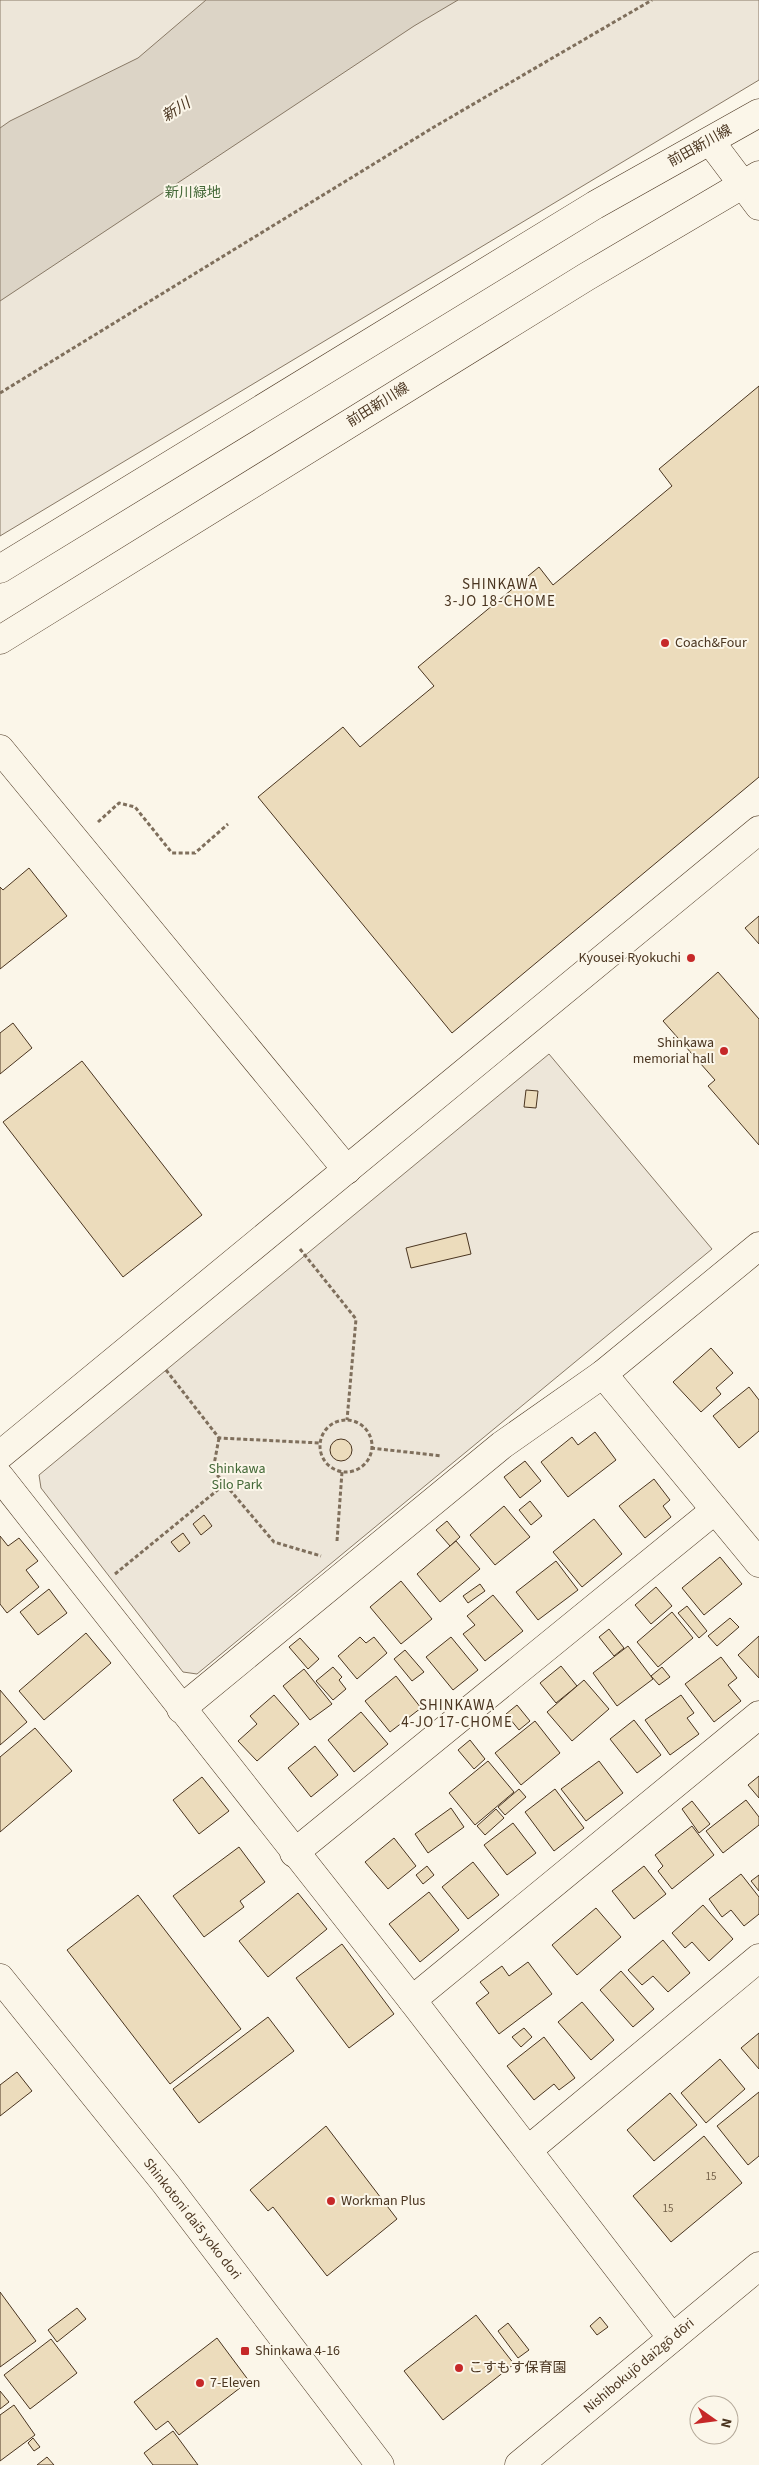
<svg xmlns="http://www.w3.org/2000/svg" width="759" height="2465" viewBox="0 0 759 2465" font-family="'Source Sans 3','Noto Sans JP',sans-serif">
<style>
.green{fill:#ede6d9;stroke:#887966}
.water{fill:#dcd4c6;stroke:#887966}
.building{fill:#ecdcbc;stroke:#4a3520}
.lines{fill:none;stroke-linecap:round;stroke-linejoin:round}
.minor-casing{stroke:#4a3520;stroke-width:29}
.tertiary-casing{stroke:#4a3520;stroke-width:29}
.primary-casing{stroke:#4a3520;stroke-width:29}
.path{stroke:#7f6f5c;stroke-width:3;stroke-dasharray:4 2.5;stroke-linecap:butt}
.minor{stroke:#fbf6e9;stroke-width:28}
.tertiary{stroke:#fbf6e9;stroke-width:28}
.primary{stroke:#fbf6e9;stroke-width:28}
.poi-dot{fill:#c62828;stroke:#fbf6e9;stroke-width:2}
.labels{text-anchor:middle;dominant-baseline:central;stroke-width:4;stroke-linejoin:round;paint-order:stroke}
.number-label{font-size:11px;fill:#725f47}
.street-label{font-size:14px;fill:#4a3520;stroke:#fbf6e9}
.park-label{font-size:14px;fill:#436837;stroke:#fbf6e9}
.poi-label{font-size:14px;fill:#4a3520;stroke:#fbf6e9;text-anchor:start}
.water-label{font-size:15px;font-style:italic;fill:#4a3520;stroke:#fbf6e9}
.neighbourhood-label{font-size:15px;letter-spacing:1px;fill:#4a3520;stroke:#fbf6e9}
</style>
<rect width="100%" height="100%" fill="#fbf6e9"/>
<!-- green -->
<g class="green">
<path d="M0,0H759V80L0,536Z"/>
<path d="M549,1054L712,1249L197,1674L183,1672L41,1488L39,1475Z"/>
</g>
<!-- water -->
<path class="water" d="M206,0H458L414,26L0,301V128L10,121L138,58Z"/>
<!-- building -->
<g class="building">
<path d="M759,386V777L452,1033L258,797L343,727L360,747L434,686L418,667L539,567L553,585L672,486L659,469Z"/>
<path d="M29,868L67,916L0,969V887L3,890Z"/>
<path d="M759,916V944L745,928Z"/>
<path d="M718,972L759,1019V1145L708,1086L715,1080L663,1021Z"/>
<path d="M13,1023L32,1048L0,1074V1033Z"/>
<path d="M82,1061L202,1215L123,1277L3,1122Z"/>
<path d="M526,1090L538,1091L536,1108L524,1107Z"/>
<path d="M466,1233L471,1254L411,1268L406,1248Z"/>
<path d="M711,1348L733,1373L716,1388L721,1394L701,1412L673,1382Z"/>
<path d="M749,1387L759,1400V1431L739,1448L713,1416Z"/>
<path d="M595,1432L616,1460L568,1497L541,1462L572,1437L578,1445Z"/>
<circle cx="341" cy="1450" r="11"/>
<path d="M525,1461L541,1481L520,1498L504,1477Z"/>
<path d="M654,1479L670,1500L663,1506L671,1517L645,1538L619,1506Z"/>
<path d="M530,1501L542,1516L531,1525L519,1510Z"/>
<path d="M504,1506L530,1537L495,1565L470,1535Z"/>
<path d="M204,1515L212,1526L201,1535L193,1524Z"/>
<path d="M594,1519L622,1554L582,1587L553,1552Z"/>
<path d="M447,1521L460,1537L450,1546L436,1530Z"/>
<path d="M183,1533L190,1543L179,1552L171,1542Z"/>
<path d="M0,1536L8,1546L19,1538L38,1561L26,1570L39,1587L7,1613L0,1604Z"/>
<path d="M456,1541L480,1569L440,1602L417,1574Z"/>
<path d="M720,1557L742,1584L704,1615L682,1588Z"/>
<path d="M556,1561L578,1590L538,1620L516,1592Z"/>
<path d="M401,1581L432,1619L401,1644L370,1607Z"/>
<path d="M480,1584L485,1591L468,1603L463,1596Z"/>
<path d="M656,1587L672,1606L651,1624L635,1605Z"/>
<path d="M49,1589L67,1613L38,1635L20,1612Z"/>
<path d="M493,1595L523,1631L485,1661L463,1634L475,1625L467,1616Z"/>
<path d="M687,1606L707,1631L699,1638L678,1613Z"/>
<path d="M672,1612L693,1638L658,1667L637,1642Z"/>
<path d="M730,1618L739,1627L717,1646L708,1636Z"/>
<path d="M609,1629L624,1648L614,1656L599,1637Z"/>
<path d="M86,1633L111,1663L44,1720L19,1691Z"/>
<path d="M759,1636V1678L738,1655Z"/>
<path d="M360,1637L366,1643L374,1637L387,1653L357,1679L338,1656Z"/>
<path d="M451,1637L478,1670L453,1690L426,1657Z"/>
<path d="M300,1638L319,1659L308,1669L289,1647Z"/>
<path d="M628,1646L653,1679L617,1706L593,1673Z"/>
<path d="M405,1650L424,1672L412,1681L394,1659Z"/>
<path d="M721,1657L737,1678L728,1685L741,1701L714,1722L685,1684Z"/>
<path d="M561,1666L577,1686L556,1703L540,1683Z"/>
<path d="M333,1667L342,1677L339,1680L346,1689L333,1700L316,1681Z"/>
<path d="M662,1667L670,1677L659,1685L651,1676Z"/>
<path d="M304,1669L332,1704L310,1720L283,1686Z"/>
<path d="M396,1676L421,1708L390,1732L365,1701Z"/>
<path d="M584,1680L609,1709L572,1741L547,1712Z"/>
<path d="M0,1690L27,1722L0,1745Z"/>
<path d="M274,1695L299,1724L257,1761L238,1741L257,1724L250,1716Z"/>
<path d="M681,1695L694,1713L687,1718L699,1734L670,1755L645,1720Z"/>
<path d="M517,1705L530,1721L519,1730L506,1714Z"/>
<path d="M361,1712L388,1744L354,1772L328,1740Z"/>
<path d="M634,1720L661,1755L637,1773L610,1739Z"/>
<path d="M535,1721L560,1753L521,1785L495,1753Z"/>
<path d="M35,1728L72,1771L0,1832V1757Z"/>
<path d="M470,1740L485,1759L474,1769L458,1750Z"/>
<path d="M315,1746L338,1775L311,1797L288,1768Z"/>
<path d="M488,1761L514,1792L475,1825L449,1793Z"/>
<path d="M599,1761L623,1793L586,1821L561,1789Z"/>
<path d="M759,1776V1798L748,1785Z"/>
<path d="M202,1777L229,1811L199,1834L173,1800Z"/>
<path d="M519,1789L526,1797L505,1815L498,1807Z"/>
<path d="M555,1789L584,1828L554,1851L525,1812Z"/>
<path d="M746,1800L759,1817V1825L723,1853L706,1831Z"/>
<path d="M692,1801L710,1824L699,1833L682,1809Z"/>
<path d="M451,1808L464,1827L428,1853L415,1834Z"/>
<path d="M496,1809L504,1818L485,1835L477,1826Z"/>
<path d="M513,1823L536,1853L507,1875L484,1845Z"/>
<path d="M692,1826L714,1855L672,1889L658,1871L663,1866L655,1855Z"/>
<path d="M394,1838L416,1866L388,1889L365,1862Z"/>
<path d="M239,1847L265,1882L240,1901L244,1907L204,1937L173,1896Z"/>
<path d="M473,1862L499,1895L468,1919L442,1887Z"/>
<path d="M427,1866L434,1875L423,1884L416,1875Z"/>
<path d="M644,1866L666,1894L634,1919L612,1891Z"/>
<path d="M741,1874L759,1897V1914L744,1926L731,1910L722,1917L709,1899Z"/>
<path d="M759,1875V1891L751,1881Z"/>
<path d="M429,1892L459,1930L420,1962L389,1924Z"/>
<path d="M298,1893L327,1929L268,1977L239,1941Z"/>
<path d="M138,1895L241,2029L170,2084L67,1950Z"/>
<path d="M703,1905L733,1939L709,1961L692,1942L685,1948L672,1933Z"/>
<path d="M596,1908L621,1937L577,1975L552,1945Z"/>
<path d="M663,1940L690,1973L668,1992L653,1976L642,1985L628,1970Z"/>
<path d="M342,1944L394,2014L349,2048L296,1978Z"/>
<path d="M528,1962L552,1994L499,2034L476,2003L489,1993L480,1982L502,1966L509,1976Z"/>
<path d="M621,1971L654,2009L633,2027L600,1990Z"/>
<path d="M582,2002L614,2040L591,2060L558,2022Z"/>
<path d="M268,2017L294,2051L199,2123L173,2089Z"/>
<path d="M524,2028L532,2037L521,2047L512,2037Z"/>
<path d="M759,2033V2069L741,2048Z"/>
<path d="M544,2037L575,2078L559,2090L554,2084L534,2100L507,2066Z"/>
<path d="M720,2059L745,2089L706,2123L681,2093Z"/>
<path d="M17,2072L32,2091L0,2116V2085Z"/>
<path d="M759,2092V2156L748,2165L717,2126Z"/>
<path d="M670,2093L697,2125L654,2161L627,2130Z"/>
<path d="M326,2126L397,2219L327,2276L273,2207L268,2211L250,2190Z"/>
<path d="M704,2136L742,2183L671,2242L633,2196Z"/>
<path d="M0,2292L36,2341L0,2367Z"/>
<path d="M77,2308L86,2319L57,2342L48,2330Z"/>
<path d="M476,2315L514,2364L443,2420L404,2371Z"/>
<path d="M600,2317L608,2327L597,2335L590,2326Z"/>
<path d="M508,2323L529,2350L518,2358L498,2331Z"/>
<path d="M217,2338L249,2381L179,2435L168,2421L156,2430L134,2402Z"/>
<path d="M51,2339L77,2373L30,2409L4,2375Z"/>
<path d="M0,2391L9,2402L0,2409Z"/>
<path d="M14,2405L35,2435L0,2461V2415Z"/>
<path d="M173,2431L198,2465H153L144,2453Z"/>
<path d="M33,2438L40,2447L34,2451L28,2443Z"/>
<path d="M47,2457L54,2465H37Z"/>
</g>
<g class="lines">
<defs>
<g id="minor">
<path d="M710,141L759,206"/>
<path d="M0,749L347,1170"/>
<path d="M759,1246L603,1374L759,1563"/>
<path d="M0,1455L759,830"/>
<path d="M0,1477L412,2000L672,2338"/>
<path d="M181,1709L502,1445L603,1374"/>
<path d="M294,1853L715,1510"/>
<path d="M412,2000L759,1715"/>
<path d="M528,2150L759,1958"/>
</g>
<g id="tertiary">
<path d="M0,1978L166,2184L380,2465"/>
<path d="M519,2465L759,2266"/>
</g>
<g id="primary">
<path d="M0,569L595,205L759,113"/>
<path d="M0,640L586,277L759,175"/>
</g>
</defs>
<!-- minor casing -->
<use href="#minor" class="minor-casing"/>
<!-- tertiary casing -->
<use href="#tertiary" class="tertiary-casing"/>
<!-- primary casing -->
<use href="#primary" class="primary-casing"/>
<!-- path -->
<g class="path">
<path d="M0,393L434,127L652,0"/>
<path d="M98,822L119,803L135,807L172,853H195L228,824"/>
<path d="M300,1249L356,1319L347,1420"/>
<path d="M166,1370L219,1438L320,1443"/>
<circle cx="346" cy="1446" r="26"/>
<path d="M219,1438L213,1470L274,1542L321,1556"/>
<path d="M371,1448L442,1456"/>
<path d="M337,1541L342,1472"/>
<path d="M115,1574L225,1484"/>
</g>
<!-- minor -->
<use href="#minor" class="minor"/>
<!-- tertiary -->
<use href="#tertiary" class="tertiary"/>
<!-- primary -->
<use href="#primary" class="primary"/>
</g>
<!-- markers -->
<g class="poi-dot">
<circle cx="665" cy="643" r="5"/>
<circle cx="691" cy="958" r="5"/>
<circle cx="724" cy="1051" r="5"/>
<circle cx="331" cy="2201" r="5"/>
<rect x="240" y="2346" width="10" height="10" rx="2.5"/>
<circle cx="459" cy="2368" r="5"/>
<circle cx="200" cy="2383" r="5"/>
</g>
<g class="labels">
<!-- number labels -->
<g class="number-label">
<text x="711" y="2176">15</text>
<text x="668" y="2208">15</text>
</g>
<!-- street labels -->
<g class="street-label">
<text transform="translate(700 146) rotate(-29)">前田新川線</text>
<text transform="translate(378 405) rotate(-32)">前田新川線</text>
<text transform="translate(192 2219) rotate(52)">Shinkotoni dai5 yoko dori</text>
<text transform="translate(639 2366) rotate(-40)">Nishibokujō dai2gō dōri</text>
</g>
<!-- park labels -->
<g class="park-label">
<text x="193" y="193">新川緑地</text>
<text x="237" y="1469">Shinkawa<tspan x="237" dy="16">Silo Park</tspan></text>
</g>
<!-- poi labels -->
<g class="poi-label">
<text x="675" y="643">Coach&amp;Four</text>
<text x="681" y="958" text-anchor="end">Kyousei Ryokuchi</text>
<text x="714" y="1043" text-anchor="end">Shinkawa<tspan x="714" dy="16">memorial hall</tspan></text>
<text x="341" y="2201">Workman Plus</text>
<text x="255" y="2351">Shinkawa 4-16</text>
<text x="469" y="2368">こすもす保育園</text>
<text x="210" y="2383">7-Eleven</text>
</g>
<!-- water labels -->
<g class="water-label">
<text transform="translate(176 110) rotate(-32)">新川</text>
</g>
<!-- neighbourhood labels -->
<g class="neighbourhood-label">
<text x="500" y="584">SHINKAWA<tspan x="500" dy="17">3-JO 18-CHOME</tspan></text>
<text x="457" y="1705">SHINKAWA<tspan x="457" dy="17">4-JO 17-CHOME</tspan></text>
</g>
</g>
<!-- north arrow -->
<g transform="translate(714 2420) rotate(104)"><circle r="24" fill="#fbf6e9" stroke="#b4a999"/>
<path d="M0-4L9 19L0 12L-9 19Z" fill="#c62828"/>
<text y="-8" font-size="14" font-weight="bold" text-anchor="middle" fill="#4a3520">N</text>
</g>
</svg>
